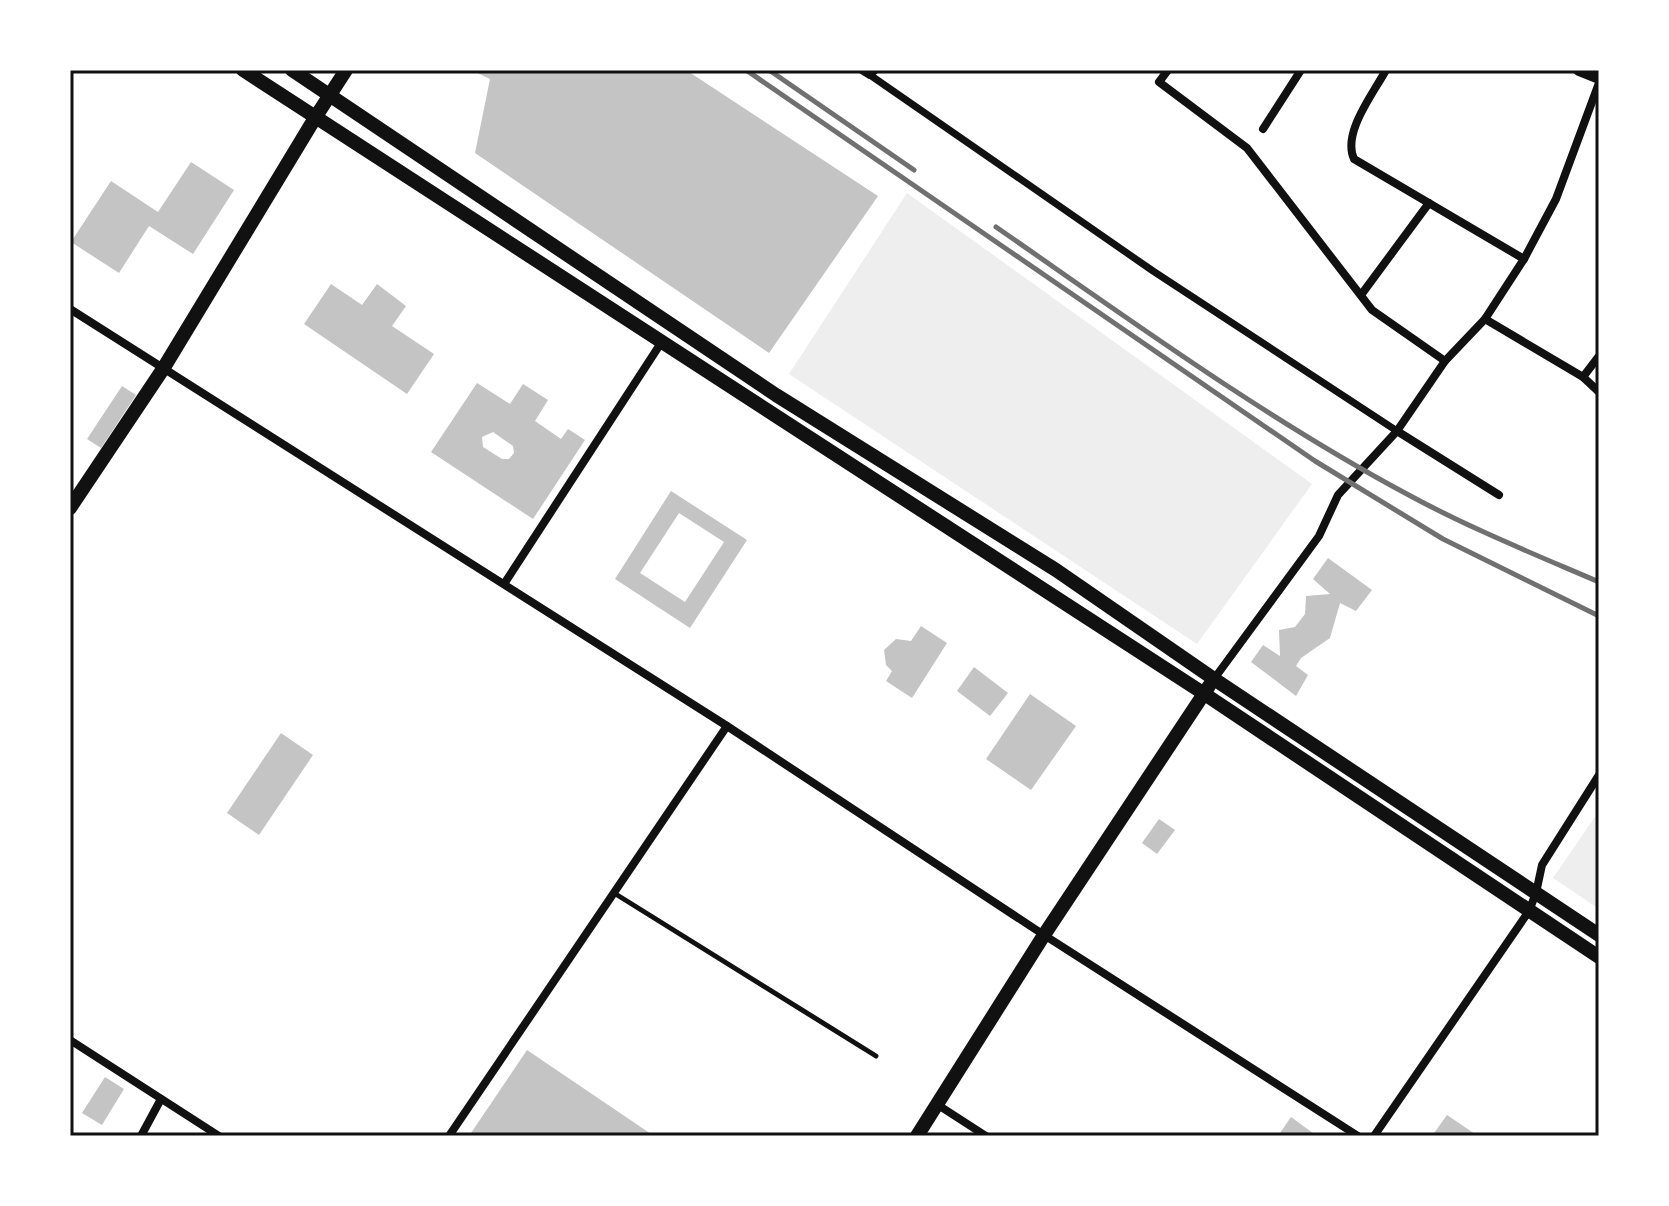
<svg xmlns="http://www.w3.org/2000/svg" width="1669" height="1206" viewBox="0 0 1669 1206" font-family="Mulish,sans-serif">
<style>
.green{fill:#eee}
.building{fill:#c4c4c4;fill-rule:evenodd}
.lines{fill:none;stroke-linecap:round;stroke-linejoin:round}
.service{stroke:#111;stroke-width:5}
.pedestrian{stroke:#111;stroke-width:7}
.minor{stroke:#111;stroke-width:8}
.tertiary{stroke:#111;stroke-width:12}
.secondary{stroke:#111;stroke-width:14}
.primary{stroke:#111;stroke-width:14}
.rail{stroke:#707070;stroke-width:5}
.neatline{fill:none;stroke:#111;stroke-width:3}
</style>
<rect width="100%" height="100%" fill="#fff"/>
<!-- green -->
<g class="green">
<path d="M907,193L1312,484L1197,644L789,374Z"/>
<path d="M1599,811V909L1553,878Z"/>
</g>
<!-- building -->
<g class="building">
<path d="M471,70H686L878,196L769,353L475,153L490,79Z"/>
<path d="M191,162L234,190L193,254L149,226L119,273L71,242L111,181L158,212Z"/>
<path d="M331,284L362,305L377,284L406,306L392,326L434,354L407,394L304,324Z"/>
<path d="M477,383L510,404L523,384L548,400L535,421L561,439L568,429L585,440L533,519L431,452ZM493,432L513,446L514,453L509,459H502L483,447L482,437Z"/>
<path d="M122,386L136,395L101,448L87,439Z"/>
<path d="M671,491L747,540L690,628L615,579ZM679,513L724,542L685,602L640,573Z"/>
<path d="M1328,558L1372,590L1356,611L1340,603L1330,638L1301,658L1296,666L1308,675L1296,696L1251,662L1263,645L1280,656L1279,630L1295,627L1305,614L1306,596L1330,594L1313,579Z"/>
<path d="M921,626L947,643L912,698L886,681L892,671L886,665L884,650L896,639L911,641Z"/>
<path d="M974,667L1008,693L990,716L957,691Z"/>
<path d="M1030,694L1076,726L1031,790L986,759Z"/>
<path d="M281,733L313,755L259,835L227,813Z"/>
<path d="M1159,819L1175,830L1157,854L1142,843Z"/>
<path d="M527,1050L654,1136H469Z"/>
<path d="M105,1077L124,1089L102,1125L82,1113Z"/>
<path d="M1447,1115L1478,1136H1432Z"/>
<path d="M1291,1117L1317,1136H1278Z"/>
</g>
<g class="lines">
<!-- service -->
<path class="service" d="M614,893L876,1056"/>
<!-- pedestrian -->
<path class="pedestrian" d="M870,75L1153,271L1397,431"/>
<!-- minor -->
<g class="minor">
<path d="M862,70L870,75L875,70"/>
<path d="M1168,70L1159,82L1247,148L1372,310L1445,361"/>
<path d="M1386,70C1373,94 1342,133 1354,159L1524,259"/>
<path d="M1263,129L1301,70"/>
<path d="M1361,295L1429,203"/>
<path d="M70,309L727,726L1044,935L1358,1136"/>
<path d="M1485,319L1583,377L1599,392"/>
<path d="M1583,377L1599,356"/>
<path d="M1397,431L1499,495"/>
<path d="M504,584L661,343"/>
<path d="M1214,679L1319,536L1338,495L1397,431L1445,361L1485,319L1524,259L1556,199L1599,83"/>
<path d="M70,1040L219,1136"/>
<path d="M938,1105L986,1136"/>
<path d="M141,1136L161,1099"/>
<path d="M449,1136L727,726"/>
<path d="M1374,1136L1529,911L1536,893L1542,865L1599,775"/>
</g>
<!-- tertiary -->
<path class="tertiary" d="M1579,70L1599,78"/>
<!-- secondary -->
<path class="secondary" d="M70,508L163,369L315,118"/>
<!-- primary -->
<g class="primary">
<path d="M243,70L1203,693L1599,957"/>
<path d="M292,70L776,395L1056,570L1214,679L1599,935"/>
<path d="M315,118L346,70"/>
<path d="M917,1136L1044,935L1209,686"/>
</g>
<!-- rail -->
<g class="rail">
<path d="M746,70L1315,461L1443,539L1599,616"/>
<path d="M769,70L914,170"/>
<path d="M996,227C1129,319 1262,416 1405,493C1467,527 1534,554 1599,582"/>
</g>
</g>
<!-- border -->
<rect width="1669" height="1206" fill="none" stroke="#ffffff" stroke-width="144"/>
<rect x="72" y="72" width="1525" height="1062" class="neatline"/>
</svg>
